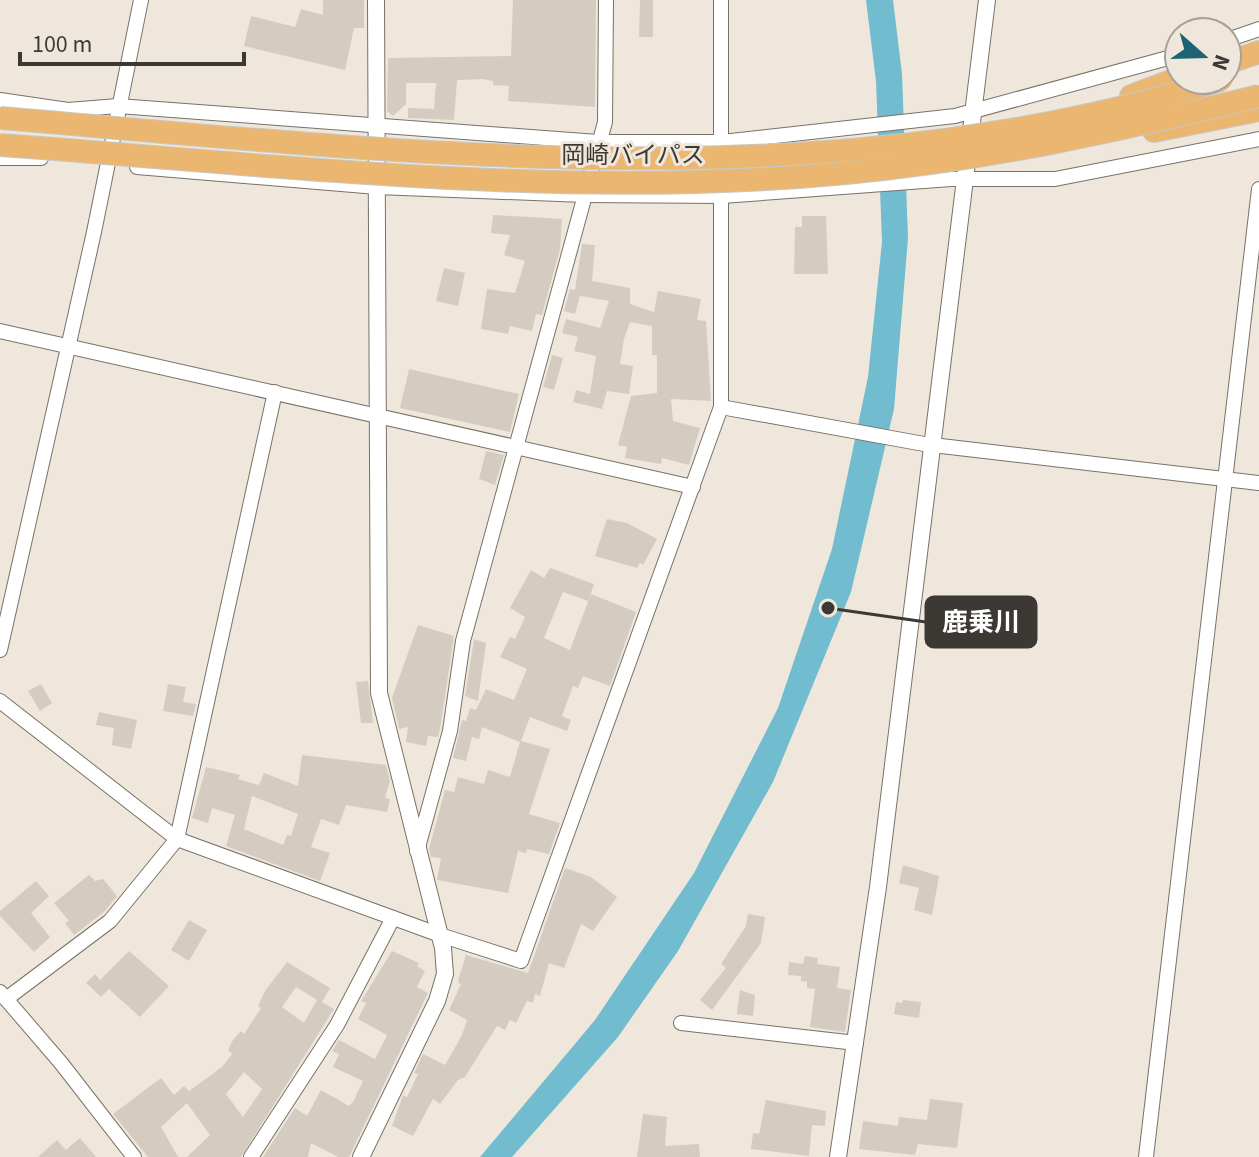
<svg xmlns="http://www.w3.org/2000/svg" width="1259" height="1157" viewBox="0 0 1259 1157" font-family="'Source Sans 3','Noto Sans JP',sans-serif">
<style>
.water{fill:#71bcce}
.building{fill:#d5ccc1;fill-rule:evenodd}
.lines{fill:none;stroke-linecap:round;stroke-linejoin:round}
.minor-casing{stroke:#797167;stroke-width:16}
.tertiary-casing{stroke:#797167;stroke-width:18}
.trunk-casing{stroke:#c8c8c6;stroke-width:24}
.minor{stroke:#fff;stroke-width:14}
.tertiary{stroke:#fff;stroke-width:16}
.trunk{stroke:#eab670;stroke-width:22}
.trunk-bridge-casing{stroke:#c8c8c6;stroke-width:24;stroke-linecap:butt}
.trunk-bridge{stroke:#eab670;stroke-width:22}
.labels{text-anchor:middle;dominant-baseline:central;stroke-width:6;stroke-linejoin:round;paint-order:stroke}
.street-label{font-size:24px;fill:#3c3934;stroke:#f0e7dc}
.leader{fill:none;stroke:#3c3934;stroke-width:3}
.callout-dot{fill:#3c3934;stroke:#f0e7dc;stroke-width:3}
.callout{fill:#3c3934;stroke:#3c3934;stroke-width:3}
.callout-label{font-size:26px;text-anchor:middle;font-weight:bold;fill:#fff}
</style>
<rect width="100%" height="100%" fill="#f0e7dc"/>
<!-- water -->
<path class="water" d="M866,0H893L902,74L908,238L894,409L851,592L773,782L678,951L618,1037L512,1157H480L595,1020L694,873L778,708L832,549L868,377L882,242L876,81Z"/>
<!-- building -->
<g class="building">
<path d="M323,0H364V28H354L345,70L244,46L251,16L295,27L301,9L323,15Z"/>
<path d="M513,0H596L595,107L508,101L509,86L493,85V81L483,79L457,80L454,120L408,118V108L434,109L436,83H406V104L393,116L387,111L388,58L511,56Z"/>
<path d="M640,0H653V37H639Z"/>
<path d="M493,215L562,219L560,249L542,315L536,314L532,331L510,326L508,334L481,329L487,289L515,293L525,261L504,255L510,235L491,233Z"/>
<path d="M802,216H826L828,274H794L795,227H802Z"/>
<path d="M582,244L595,245L592,281L630,288V304L654,312L658,291L701,299L697,320L706,321L711,401L671,399L673,421L700,428L689,465L662,458L661,464L625,458L627,447L618,445L631,396L657,393V355H652V326L630,322L624,339L620,364L633,366L629,394L607,391L602,409L573,402L576,390L590,394L596,356L574,351L578,337L562,333L566,319L600,328L609,301L580,296L575,314L564,311L570,289L575,290Z"/>
<path d="M444,268L465,273L458,306L436,301Z"/>
<path d="M552,355L563,358L554,390L543,387Z"/>
<path d="M409,369L519,394L510,432L400,408Z"/>
<path d="M486,451L504,455L495,485L479,479Z"/>
<path d="M607,519L627,523L657,539L643,565L640,563L637,568L595,556Z"/>
<path d="M550,568L594,584L588,601L563,592L544,638L570,650L591,594L636,612L610,686L583,676L578,688L573,686L562,716L571,720L567,731L530,717L521,741L550,749L529,814L560,823L549,854L527,849L526,853L518,851L508,893L437,880L441,858L431,857L429,849L445,790L454,792L458,777L484,784L488,770L510,777L520,742L482,727L479,739L472,737L466,761L453,758L462,720L466,721L470,708L476,710L486,689L514,700L527,669L500,657L510,637L515,639L525,617L510,608L531,570L544,578Z"/>
<path d="M418,625L454,636L440,729L438,737L428,736L426,746L406,742L408,727L399,729L392,698Z"/>
<path d="M474,639L486,643L478,701L465,696Z"/>
<path d="M368,681L373,723H361L356,682Z"/>
<path d="M41,684L52,703L40,711L28,691Z"/>
<path d="M168,684L186,687L183,702L196,704L193,716L163,711Z"/>
<path d="M99,712L137,720L131,749L112,745L114,728L96,725Z"/>
<path d="M302,755L386,765L390,780L385,798L390,799L387,812L346,805L339,825L321,819L311,847L330,853L320,881L226,846L235,815L212,808L208,823L192,818L206,767L240,775L238,779L259,785L264,773L298,786ZM252,796L298,814L291,836L287,835L283,845L244,829Z"/>
<path d="M903,865L939,876L932,915L914,910L919,888L899,883Z"/>
<path d="M565,868L591,877L617,897L593,931L581,924L564,968L549,963L540,996L535,994L533,1003L527,1001L516,1023L510,1020L505,1030L497,1026L465,1077L458,1080L440,1104L433,1099L413,1136L392,1126L401,1101L403,1095L407,1097L418,1074L414,1073L423,1054L445,1065L462,1035L467,1020L449,1010L461,984L458,983L459,977L466,955L528,973Z"/>
<path d="M89,875L95,881L103,879L117,896L104,912L74,935L65,923L69,921L54,903Z"/>
<path d="M36,881L49,896L31,913L50,937L34,952L0,916V911Z"/>
<path d="M748,914L765,917L761,943L712,1010L700,1000L726,968L721,964L746,926Z"/>
<path d="M189,920L207,930L189,961L171,950Z"/>
<path d="M129,951L169,986L140,1017L109,989L101,997L86,983L95,974L100,980Z"/>
<path d="M392,951L419,963L417,966L425,971L417,987L428,993L349,1157H338L311,1143L308,1157H263L295,1108L307,1116L321,1090L349,1106L353,1102L363,1081L333,1067L339,1054L332,1051L339,1040L375,1059L387,1035L358,1019L366,1003L361,1001Z"/>
<path d="M805,956L818,958L817,964L840,967L837,988L851,990L845,1032L810,1027L815,989L807,988V982L801,981V976L788,975L789,962L803,964Z"/>
<path d="M287,962L330,988L322,1002L334,1009L241,1157H187L210,1135L187,1103L161,1127L178,1157H148L113,1114L161,1078L174,1095L184,1086L189,1091L222,1067L232,1054L228,1050L233,1040L241,1031L244,1034L261,1008L258,1006L265,991ZM296,987L317,1000L304,1023L282,1007ZM244,1072L262,1089L243,1117L226,1094Z"/>
<path d="M740,990L755,995L753,1016L737,1014Z"/>
<path d="M903,1000L921,1002L919,1018L894,1014L896,1002L902,1003Z"/>
<path d="M930,1099L963,1103L957,1148L918,1144L915,1155L859,1149L863,1121L898,1126L899,1117L927,1120Z"/>
<path d="M766,1100L826,1111L825,1126L812,1125L809,1156L751,1149L753,1133L759,1134Z"/>
<path d="M643,1114L667,1117L665,1146L699,1144L700,1157H637Z"/>
<path d="M80,1138L96,1157H38L57,1140L66,1150Z"/>
</g>
<g class="lines">
<defs>
<g id="minor">
<path d="M1227,40L1259,29"/>
<path d="M0,100L68,110L118,106L598,142H722L955,116L1179,55"/>
<path d="M0,158H41"/>
<path d="M137,167L377,187L584,195L722,196L951,179H1055L1259,139"/>
<path d="M0,331L693,487"/>
<path d="M721,407L924,444L1259,483"/>
<path d="M0,650L94,232L141,0"/>
<path d="M0,701L177,839L440,935L521,961L721,407V0"/>
<path d="M417,851L450,731L463,641L605,122L606,0"/>
<path d="M0,992L61,1063L134,1157"/>
<path d="M6,999L110,921L177,839L275,392"/>
<path d="M681,1023L856,1043"/>
<path d="M251,1157L337,1025L393,918"/>
<path d="M1146,1157L1259,189"/>
</g>
<g id="tertiary">
<path d="M361,1157L437,1001L445,974L443,948L379,693L376,0"/>
<path d="M838,1157L878,887L987,0"/>
</g>
<g id="trunk">
<path d="M1227,63L1259,52"/>
<path d="M1131,96L1179,78"/>
<path d="M1154,131L1259,110"/>
</g>
</defs>
<!-- minor casing -->
<use href="#minor" class="minor-casing"/>
<!-- tertiary casing -->
<use href="#tertiary" class="tertiary-casing"/>
<!-- trunk casing -->
<use href="#trunk" class="trunk-casing"/>
<!-- minor -->
<use href="#minor" class="minor"/>
<!-- tertiary -->
<use href="#tertiary" class="tertiary"/>
<!-- trunk -->
<use href="#trunk" class="trunk"/>
<defs>
<g id="trunk-bridge">
<path d="M0,118C406,152 824,204 1221,80"/>
<path d="M0,145C280,165 565,200 846,173C986,160 1123,130 1259,96"/>
</g>
</defs>
<!-- trunk-bridge casing -->
<use href="#trunk-bridge" class="trunk-bridge-casing"/>
<!-- trunk-bridge -->
<use href="#trunk-bridge" class="trunk-bridge"/>
</g>
<g class="labels">
<!-- street labels -->
<g class="street-label">
<text x="633" y="155">岡崎バイパス</text>
</g>
</g>
<!-- callouts -->
<path class="leader" d="M828 608L926 622"/>
<circle class="callout-dot" cx="828" cy="608" r="8"/>
<rect class="callout" x="926" y="597" width="110" height="50" rx="8"/>
<g class="callout-label">
<text x="981" y="631">鹿乗川</text>
</g>
<!-- north arrow -->
<g transform="translate(1203 56) rotate(110)"><circle r="38" fill="#f0e7dc" stroke="#a8a199" stroke-width="2"/>
<path d="M0-6L14 30L0 20L-14 30Z" fill="#1c6473"/>
<text y="-12" font-size="22" font-weight="bold" text-anchor="middle" fill="#3c3934">N</text>
</g>
<!-- scale -->
<path d="M20 52v12h224v-12" fill="none" stroke="#3c3934" stroke-width="4"/>
<text x="32" y="52" font-size="24" fill="#3c3934" stroke="#f0e7dc" stroke-width="6" paint-order="stroke">100 m</text>
</svg>
